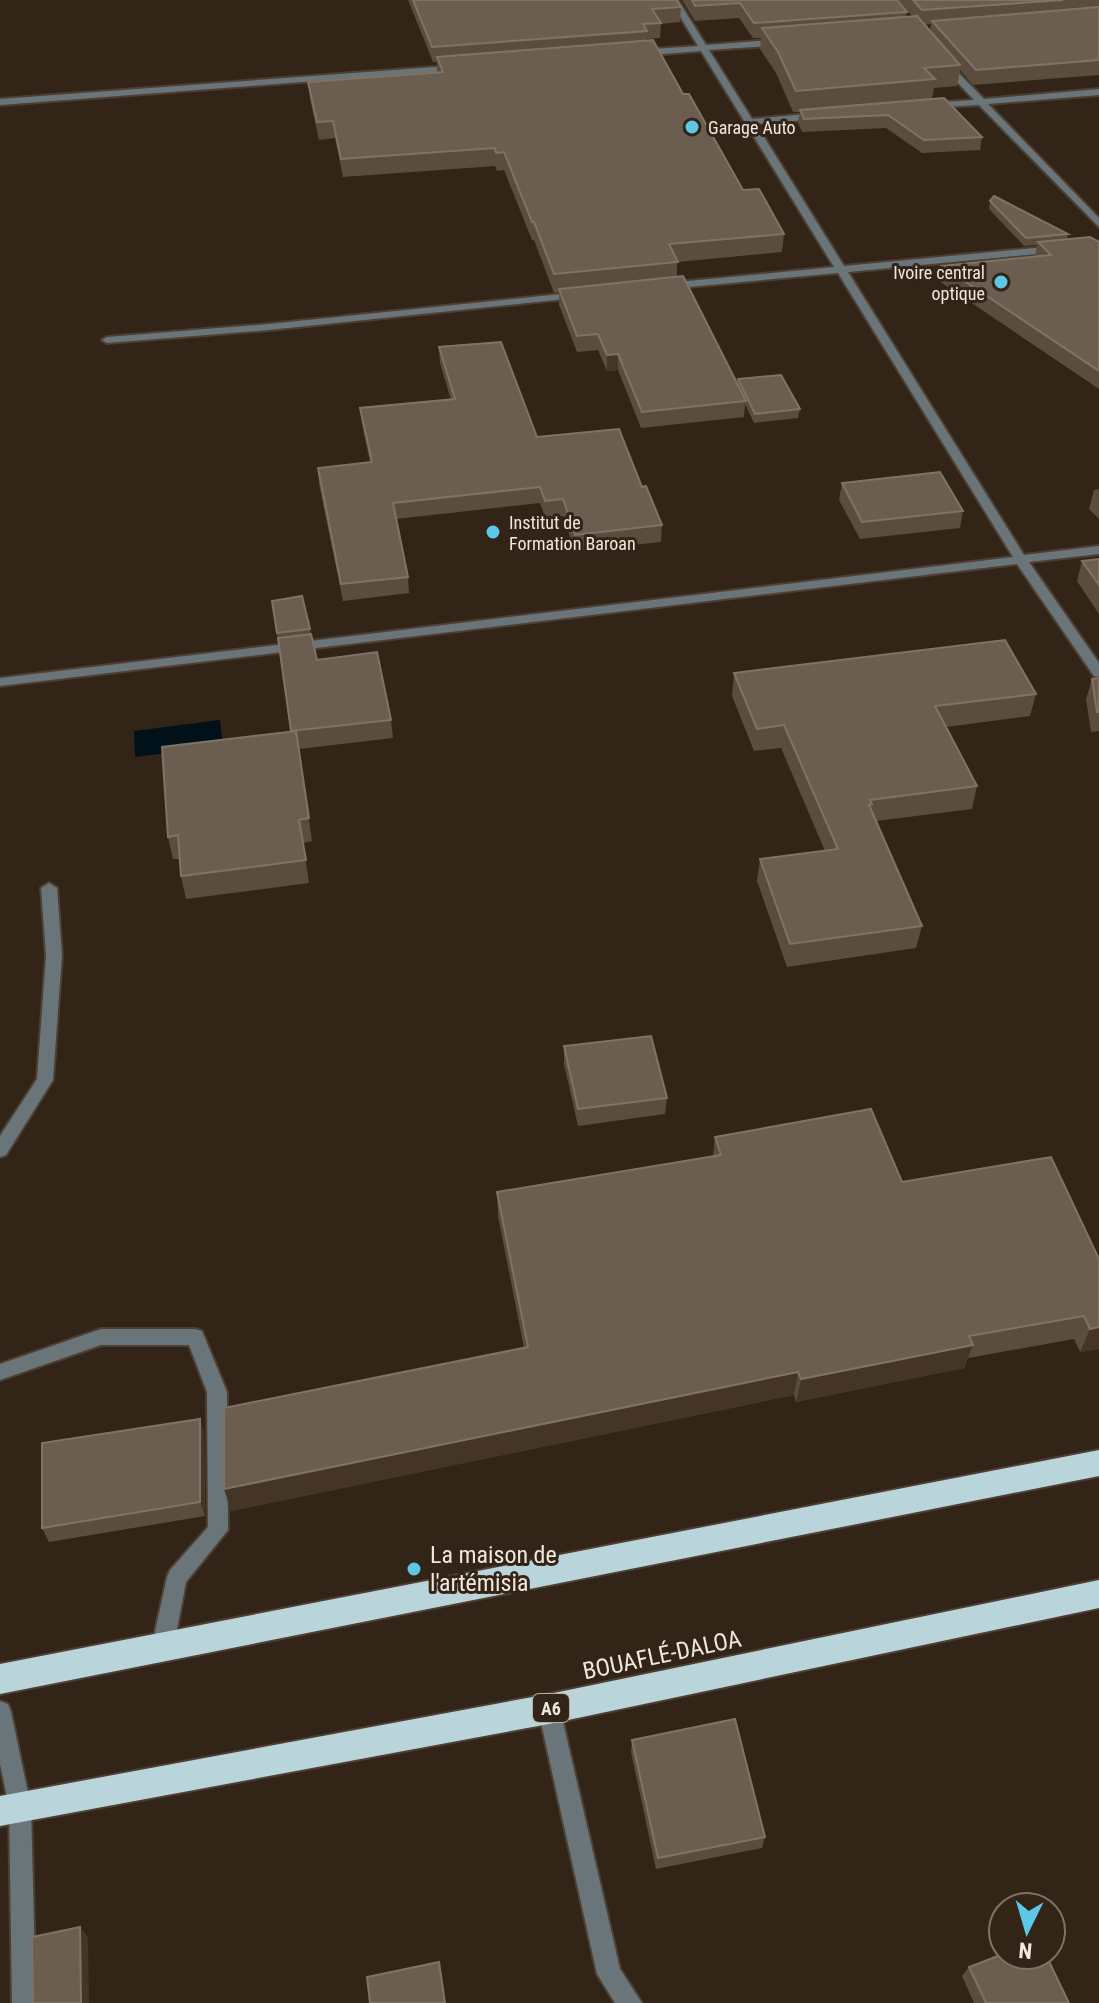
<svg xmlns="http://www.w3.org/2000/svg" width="1099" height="2003" viewBox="0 0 1099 2003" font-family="'Roboto Condensed',sans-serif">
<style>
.water{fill:#001119}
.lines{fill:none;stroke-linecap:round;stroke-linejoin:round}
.service-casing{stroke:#4d3f32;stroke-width:4}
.minor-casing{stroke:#4d3f32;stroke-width:4}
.trunk-casing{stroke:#4d3f32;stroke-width:4}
.service{fill:#6a7579;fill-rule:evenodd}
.minor{fill:#6a7579;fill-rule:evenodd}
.trunk{fill:#bad4dc;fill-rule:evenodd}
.wall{fill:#5b4d3e;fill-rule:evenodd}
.shaded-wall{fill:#443527}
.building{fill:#6b5d4f;stroke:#807366;stroke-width:2}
.poi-dot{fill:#5dc7e8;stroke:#322416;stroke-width:3}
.labels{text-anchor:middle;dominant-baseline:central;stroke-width:6;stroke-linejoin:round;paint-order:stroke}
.far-poi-label{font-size:18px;fill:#f0e7de;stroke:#322416;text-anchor:start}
.shield{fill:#322416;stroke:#b7aca2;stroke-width:2}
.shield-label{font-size:18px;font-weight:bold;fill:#f0e7de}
.near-poi-label{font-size:24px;fill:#f0e7de;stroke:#322416;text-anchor:start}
.near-street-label{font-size:24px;fill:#f0e7de;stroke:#322416}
</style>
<rect width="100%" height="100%" fill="#322416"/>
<!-- water -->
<path class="water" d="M220,720L223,746L135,757L134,731Z"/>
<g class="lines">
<defs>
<g id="service">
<path d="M49,883L57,888L62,955L53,1080L6,1155L0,1157V1136L37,1079L46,955L41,888Z"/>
<path d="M101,1329H195L202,1331L227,1392L228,1530L186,1582L174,1645L170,1652L163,1655L156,1652L152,1645L167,1577L170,1570L208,1527L207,1392L189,1345H101L0,1380V1364Z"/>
<path d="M549,1698L557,1701L560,1709L620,1969L642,2003H615L597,1974L538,1709L541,1701Z"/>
</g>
<g id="minor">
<path d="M670,0H678L706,45L782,39L786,42L782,45L709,50L752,119L818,113L823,116L818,119L756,124L844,266L1099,242V248L848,272L1024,555L1099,546V554L1029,562L1099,663V677L1094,676L1017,564L0,686V678L1013,557L838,273L667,289L662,286L667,283L834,267L701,51L638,56L634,53L638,50L698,46Z"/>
<path d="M943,63H949L984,99L1099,89V95L988,104L1099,218V227L979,105L926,108L925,106L929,103L974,100L943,67Z"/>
<path d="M462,65V69L459,70L0,105V99Z"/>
<path d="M580,292L585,295L584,297L269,330L107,343L102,340L107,337L269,324Z"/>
<path d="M0,1701L8,1704L11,1712L31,1807L36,2003H12L9,1807L0,1764Z"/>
</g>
<g id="trunk">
<path d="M1099,1450V1476L0,1694V1664Z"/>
<path d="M1099,1580V1608L549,1724L0,1826V1796L549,1694Z"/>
</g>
</defs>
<!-- service casing -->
<use href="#service" class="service-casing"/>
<!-- minor casing -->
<use href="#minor" class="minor-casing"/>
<!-- trunk casing -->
<use href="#trunk" class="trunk-casing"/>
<!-- service -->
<use href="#service" class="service"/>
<!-- minor -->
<use href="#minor" class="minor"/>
<!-- trunk -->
<use href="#trunk" class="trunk"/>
</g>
<!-- wall -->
<g class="wall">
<path d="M408,0H676L681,7L680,22L661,24L660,38L646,39V41L683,94L743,190L784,234L782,252L677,262V277L738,385V379L800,409L798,418L754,423L745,404L744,417L641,428L618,370L607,371L598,350L577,352L559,305V292L554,293L534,240H532L504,170L497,171L495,166L343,177L335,138L319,140L310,99L308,82L437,73V62H433Z"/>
<path d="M682,0H897L907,12L906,17H913L898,0H1099V75L973,85L960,70L957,86L934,88L932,99L982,137L980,150L922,153L886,128L802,132L798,123L800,112H793L776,73L760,49L761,38H753L739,18L695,21ZM931,24L930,31L924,25Z"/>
<path d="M990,201L1068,234L1067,239L1099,242V389L939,281L942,266L1035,257L1037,245L1024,246L989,209Z"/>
<path d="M439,347L537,437L642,487L662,525L661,542L575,551L563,516L545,517L540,503L396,519L408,577L409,593L343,601L319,484L318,468L370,462L362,424L360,408L451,400L440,363Z"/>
<path d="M842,483L963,511L960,528L860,539L839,500Z"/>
<path d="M1099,489V519L1089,509L1094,490Z"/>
<path d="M1099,559V614L1077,581L1082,561Z"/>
<path d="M302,596L317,660L391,720L393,738L299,749L312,841L303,843L309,883L186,899L181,876L180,859H173L168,837L291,731L272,601Z"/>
<path d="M734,673L1036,694L1030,716L946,727L977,786L972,809L876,821L922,926L916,948L787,967L757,881L760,859L825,851L781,748L754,751L732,696Z"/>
<path d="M1099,678V731L1091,732L1086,699L1092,679Z"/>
<path d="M564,1046L667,1098L665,1114L578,1126L564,1064Z"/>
<path d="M715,1137L902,1182L1051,1157L1099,1349L1080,1352L1074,1339L968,1358L964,1368L796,1402L794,1395L231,1511L524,1348L498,1216L497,1192L713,1156Z"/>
<path d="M200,1419L204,1435L205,1516L49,1542L42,1528Z"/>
<path d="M632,1740L765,1837L762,1848L656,1869L631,1752Z"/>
<path d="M969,1967L1069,2003H974L962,1976Z"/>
</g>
<!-- shaded-wall -->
<g class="shaded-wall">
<path d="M618,354V370L607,371V355Z"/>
<path d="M1099,1327V1349L1080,1352L1090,1329Z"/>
<path d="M973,1345L964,1368L796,1402L801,1379Z"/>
<path d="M798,1372L794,1395L231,1511L224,1489Z"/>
<path d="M200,1419L204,1435L205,1516L200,1502Z"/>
<path d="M80,1927L88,1937L89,2003H81Z"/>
</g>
<!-- building -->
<g class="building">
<path d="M413,0H676L681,7L652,9L661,23L643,24L647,31L432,47Z"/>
<path d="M692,0H897L907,12L754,23L740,3L695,6Z"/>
<path d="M913,0H1063L922,10Z"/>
<path d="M1099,7V60L976,70L932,21Z"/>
<path d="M917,16L960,65L924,68L935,79L796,91L778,52L762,28Z"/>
<path d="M653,40L683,94H689L743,190L759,189L784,234L669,244L678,262L554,274L534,222H532L504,152L496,153L495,148L341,159L333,121L317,122L308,82L443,72L437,57Z"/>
<path d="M944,98L982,137L924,140L888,115L804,119L800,110Z"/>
<path d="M994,196L1068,234L1026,238L990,201Z"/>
<path d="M1090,237L1099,242V371L942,266L1051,255L1038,242Z"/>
<path d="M683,276L746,401L642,412L618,354L607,355L598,334L577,336L559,289Z"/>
<path d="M501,342L537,437L619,429L642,487L646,486L662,525L575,535L563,499L545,501L540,487L393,503L408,577L341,584L318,468L372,462L360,408L455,399L439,347Z"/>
<path d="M781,375L800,409L755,414L738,379Z"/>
<path d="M940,472L963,511L862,522L842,483Z"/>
<path d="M1099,559V585L1082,561Z"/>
<path d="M302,596L310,629L277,633L272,601Z"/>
<path d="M311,634L317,660L377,652L391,720L291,731L278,638Z"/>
<path d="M1005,640L1036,694L935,706L977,786L870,800L872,804L869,805L922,926L790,944L760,859L838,849L784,725L757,729L734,673Z"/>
<path d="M1099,678V712H1097L1092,679Z"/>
<path d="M296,731L309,818L299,820L306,860L181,876L178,835L168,837L162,747Z"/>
<path d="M651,1036L667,1098L578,1109L564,1046Z"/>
<path d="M871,1109L902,1182L1051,1157L1099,1259V1327L1090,1329L1084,1316L969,1336L973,1345L801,1379L798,1372L224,1489V1408L528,1347L497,1192L721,1155L715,1137Z"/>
<path d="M200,1419V1502L42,1528V1443Z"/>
<path d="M735,1719L765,1837L658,1858L632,1740Z"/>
<path d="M80,1927L81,2003H33L32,1937Z"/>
<path d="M1003,1954V1955H1046L1069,2003H986L969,1967Z"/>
<path d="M439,1962L445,2003H370L367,1977Z"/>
</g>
<!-- markers -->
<g class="poi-dot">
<circle cx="692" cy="127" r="8"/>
<circle cx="1001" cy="282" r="8"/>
<circle cx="493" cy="532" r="8"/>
<circle cx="414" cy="1569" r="8"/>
</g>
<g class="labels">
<!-- far-poi labels -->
<g class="far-poi-label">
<text x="708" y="127">Garage Auto</text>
<text x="985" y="272" text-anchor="end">Ivoire central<tspan x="985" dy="21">optique</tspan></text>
<text x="509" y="522">Institut de<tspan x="509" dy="21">Formation Baroan</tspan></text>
</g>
<!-- shield labels -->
<rect class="shield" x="533" y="1694" width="36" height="28" rx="6"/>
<g class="shield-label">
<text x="551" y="1708">A6</text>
</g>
<!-- near-poi labels -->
<g class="near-poi-label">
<text x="430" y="1555">La maison de<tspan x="430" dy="28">l'artémisia</tspan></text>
</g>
<!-- near-street labels -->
<g class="near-street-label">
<text transform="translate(662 1655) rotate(-12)">BOUAFLÉ-DALOA</text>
</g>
</g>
<!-- north arrow -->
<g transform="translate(1027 1931) rotate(185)"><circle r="38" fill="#322416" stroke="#7e7266" stroke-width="2"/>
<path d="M0-6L14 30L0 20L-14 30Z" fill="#5dc7e8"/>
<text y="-12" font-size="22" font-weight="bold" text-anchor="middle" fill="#f0e7de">N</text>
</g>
</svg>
